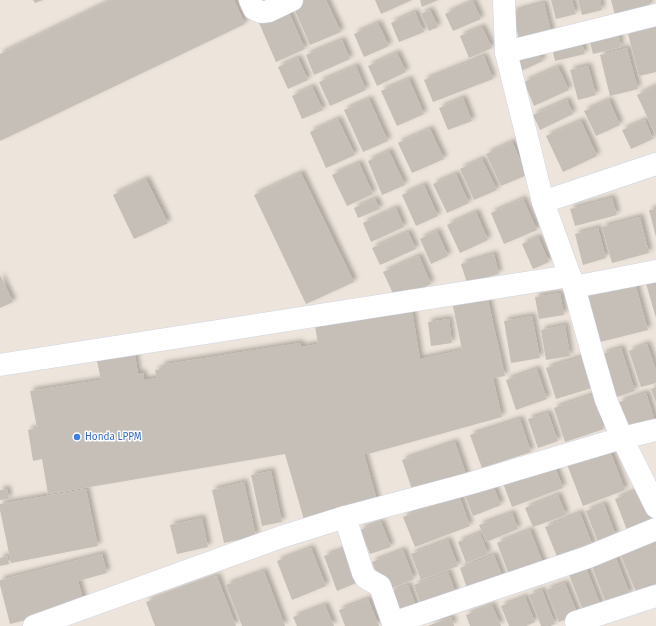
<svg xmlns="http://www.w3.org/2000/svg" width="656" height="626" viewBox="0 0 656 626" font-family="'Fira Sans',sans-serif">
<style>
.building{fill:#c5bfb7;filter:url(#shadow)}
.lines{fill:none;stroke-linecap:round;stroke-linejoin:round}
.minor-casing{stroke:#d0d4e4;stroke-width:23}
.minor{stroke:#fff;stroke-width:22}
.shop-dot{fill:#3f7fe0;stroke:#fff;stroke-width:1.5}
.labels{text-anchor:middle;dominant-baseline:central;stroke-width:3;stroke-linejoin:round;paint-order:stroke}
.shop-label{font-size:10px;fill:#366cbe;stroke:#fff;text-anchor:start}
</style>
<defs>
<filter id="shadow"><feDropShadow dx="3.5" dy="-3.5" stdDeviation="2" flood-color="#0004"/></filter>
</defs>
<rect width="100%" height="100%" fill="#ede5db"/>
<!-- building -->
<g class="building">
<path d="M33,0H43L35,3Z"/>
<path d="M112,0H234L245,24L0,141V54Z"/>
<path d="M301,0H326L341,32L310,45L292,4Z"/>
<path d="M375,0H412L381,14Z"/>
<path d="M420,0H438L422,7Z"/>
<path d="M551,0H572L576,14L556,19Z"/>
<path d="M578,0H600L602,10L582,15Z"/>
<path d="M611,0H648L650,6L615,15Z"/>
<path d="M473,1L481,19L453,31L445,14Z"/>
<path d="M544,3L552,35L520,43L512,12Z"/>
<path d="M288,10L305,49L276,62L259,23Z"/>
<path d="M430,10L438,27L429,31L421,14Z"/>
<path d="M415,12L424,32L399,42L391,23Z"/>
<path d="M378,23L389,46L364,57L354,34Z"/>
<path d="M482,27L492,48L469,58L460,36Z"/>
<path d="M656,27V72L639,76L628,34Z"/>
<path d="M617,28L621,47L593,54L588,35Z"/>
<path d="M342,40L350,59L314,75L306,55Z"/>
<path d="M581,40L585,54L555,61L552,47Z"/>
<path d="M627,48L638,89L610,96L600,55Z"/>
<path d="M537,49L543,61L519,72L514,60Z"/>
<path d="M397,53L406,72L377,86L368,66Z"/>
<path d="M484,56L493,79L433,102L424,80Z"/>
<path d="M298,58L308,80L288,89L278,67Z"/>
<path d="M356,66L366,90L330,106L319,82Z"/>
<path d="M588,66L596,95L578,100L570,70Z"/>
<path d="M558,67L569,90L534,106L524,82Z"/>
<path d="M409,79L424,114L397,126L381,91Z"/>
<path d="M656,86V136L637,95Z"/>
<path d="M312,87L323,110L302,119L292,96Z"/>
<path d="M463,98L472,121L448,130L439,108Z"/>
<path d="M369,99L388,141L363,152L344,110Z"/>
<path d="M567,100L573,114L540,130L533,115Z"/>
<path d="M609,100L620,125L596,136L584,111Z"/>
<path d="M338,119L355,155L326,168L310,132Z"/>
<path d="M645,120L653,139L631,149L622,130Z"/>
<path d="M581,121L597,156L563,172L546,136Z"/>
<path d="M430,129L444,159L412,173L398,143Z"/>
<path d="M512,142L527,175L501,186L486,154Z"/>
<path d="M389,151L405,185L382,195L368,161Z"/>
<path d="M482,159L497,190L474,200L460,169Z"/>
<path d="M359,163L373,194L347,206L332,175Z"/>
<path d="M301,173L354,282L306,304L254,195Z"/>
<path d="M456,174L469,203L447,213L433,184Z"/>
<path d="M146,179L168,223L134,239L113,195Z"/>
<path d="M424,185L438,216L416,226L402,195Z"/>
<path d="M612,198L617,215L575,226L570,209Z"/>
<path d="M375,199L380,209L358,218L354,208Z"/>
<path d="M523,199L537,230L504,244L491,213Z"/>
<path d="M396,208L404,227L371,242L363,223Z"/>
<path d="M656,209V237L649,210Z"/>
<path d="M476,212L488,240L460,253L447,225Z"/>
<path d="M640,217L649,253L612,263L602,227Z"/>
<path d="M598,228L606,258L583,265L575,234Z"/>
<path d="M437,231L448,256L431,264L420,239Z"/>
<path d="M408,232L416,249L380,265L372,248Z"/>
<path d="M538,237L549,262L533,269L522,244Z"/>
<path d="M494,254L499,274L467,283L461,264Z"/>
<path d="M419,256L431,284L396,300L383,272Z"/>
<path d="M0,275L13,302L0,308Z"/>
<path d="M633,276L648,330L600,342L586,289Z"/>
<path d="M656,278V318L645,280Z"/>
<path d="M560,293L564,315L539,319L535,297Z"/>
<path d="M488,300L505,376L493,378L502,417L368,454L325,452L291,454L325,452L364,454L378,504L305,523L285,454L48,494L42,459L33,461L28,430L37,428L30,391L101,380L97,361L135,355L138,374L143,373L144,380L157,378L155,370L162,369L161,365L300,343L301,347L318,344L315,326L412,310L420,359L462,350L453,306Z"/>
<path d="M532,316L540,358L511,363L504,321Z"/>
<path d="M449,319L452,343L431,346L428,322Z"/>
<path d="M565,325L570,356L546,360L541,330Z"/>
<path d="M647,344L656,370V383L641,387L629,351Z"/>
<path d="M621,348L635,391L617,397L602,354Z"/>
<path d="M582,357L592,388L556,399L546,368Z"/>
<path d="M537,369L547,399L516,410L506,380Z"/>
<path d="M656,387V403L651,389Z"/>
<path d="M646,393L656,424L629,432L619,402Z"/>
<path d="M592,395L604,429L565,442L554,408Z"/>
<path d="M548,413L558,441L538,448L528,419Z"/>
<path d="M520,419L531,452L482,468L470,435Z"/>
<path d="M455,442L467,477L414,495L402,460Z"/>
<path d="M607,443L625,490L583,506L565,459Z"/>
<path d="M552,459L563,488L512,507L501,478Z"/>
<path d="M271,471L282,522L262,526L251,475Z"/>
<path d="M244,482L256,536L224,543L212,490Z"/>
<path d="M492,483L501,505L473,516L464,493Z"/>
<path d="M7,489L9,499L0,500V490Z"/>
<path d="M86,489L98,546L11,563L0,510V504Z"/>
<path d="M640,489L654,526L629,535L615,499Z"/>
<path d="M459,495L470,526L415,547L403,517Z"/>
<path d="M558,495L566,515L533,527L525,508Z"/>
<path d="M604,504L616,536L598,542L586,511Z"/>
<path d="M512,513L518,529L486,542L479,525Z"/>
<path d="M580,513L593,546L558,559L545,527Z"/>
<path d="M202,518L208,547L177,554L170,525Z"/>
<path d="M381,522L391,547L370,554L360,530Z"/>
<path d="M530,530L545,568L511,580L497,543Z"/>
<path d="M480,533L488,554L466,563L458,542Z"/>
<path d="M656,537V584L636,592L619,551Z"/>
<path d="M448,540L458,566L421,580L411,554Z"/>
<path d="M350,547L363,580L337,591L324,556Z"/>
<path d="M311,548L326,586L292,600L277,561Z"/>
<path d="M403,550L414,579L383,592L372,562Z"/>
<path d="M613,550L630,594L606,603L589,559Z"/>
<path d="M102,554L107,573L78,581L85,605L10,624L0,585V580Z"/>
<path d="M494,555L503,578L468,591L460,568Z"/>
<path d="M7,556L9,564L0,566V558Z"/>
<path d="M583,560L601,606L584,613L566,567Z"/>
<path d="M264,571L285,626H242L226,585Z"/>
<path d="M448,572L456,594L422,607L414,585Z"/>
<path d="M217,576L236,626H155L146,602Z"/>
<path d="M565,583L578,615L559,622L546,590Z"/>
<path d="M408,585L418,611L400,617L390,592Z"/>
<path d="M542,590L555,624L550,626H541L529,595Z"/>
<path d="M525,597L535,622L526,626H509L501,606Z"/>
<path d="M368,599L379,626H345L339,610Z"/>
<path d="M325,605L334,626H297L293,617Z"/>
<path d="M492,605L501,626H470L466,615Z"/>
<path d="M451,617L454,626H428Z"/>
</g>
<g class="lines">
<defs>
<g id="minor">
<path d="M250,0L254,9L261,12L269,11L292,0"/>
<path d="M504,0L506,52L543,202L574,287L591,349L606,400L622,438L656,507"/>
<path d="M506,52L656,15"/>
<path d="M543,202L656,164"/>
<path d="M574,287L656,271"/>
<path d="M0,365L570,276"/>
<path d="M345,517L363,573L366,578L380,586L394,626"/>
<path d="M576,622L656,596"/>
<path d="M393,623L588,557L656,529"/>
<path d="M34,626L281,537L345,517L468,484L622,438L656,430"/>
</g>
</defs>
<!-- minor casing -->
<use href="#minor" class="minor-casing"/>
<!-- minor -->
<use href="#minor" class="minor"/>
</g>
<!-- markers -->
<circle class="shop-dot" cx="77" cy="437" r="4"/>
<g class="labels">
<!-- shop labels -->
<g class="shop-label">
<text x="85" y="437">Honda LPPM</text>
</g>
</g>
</svg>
